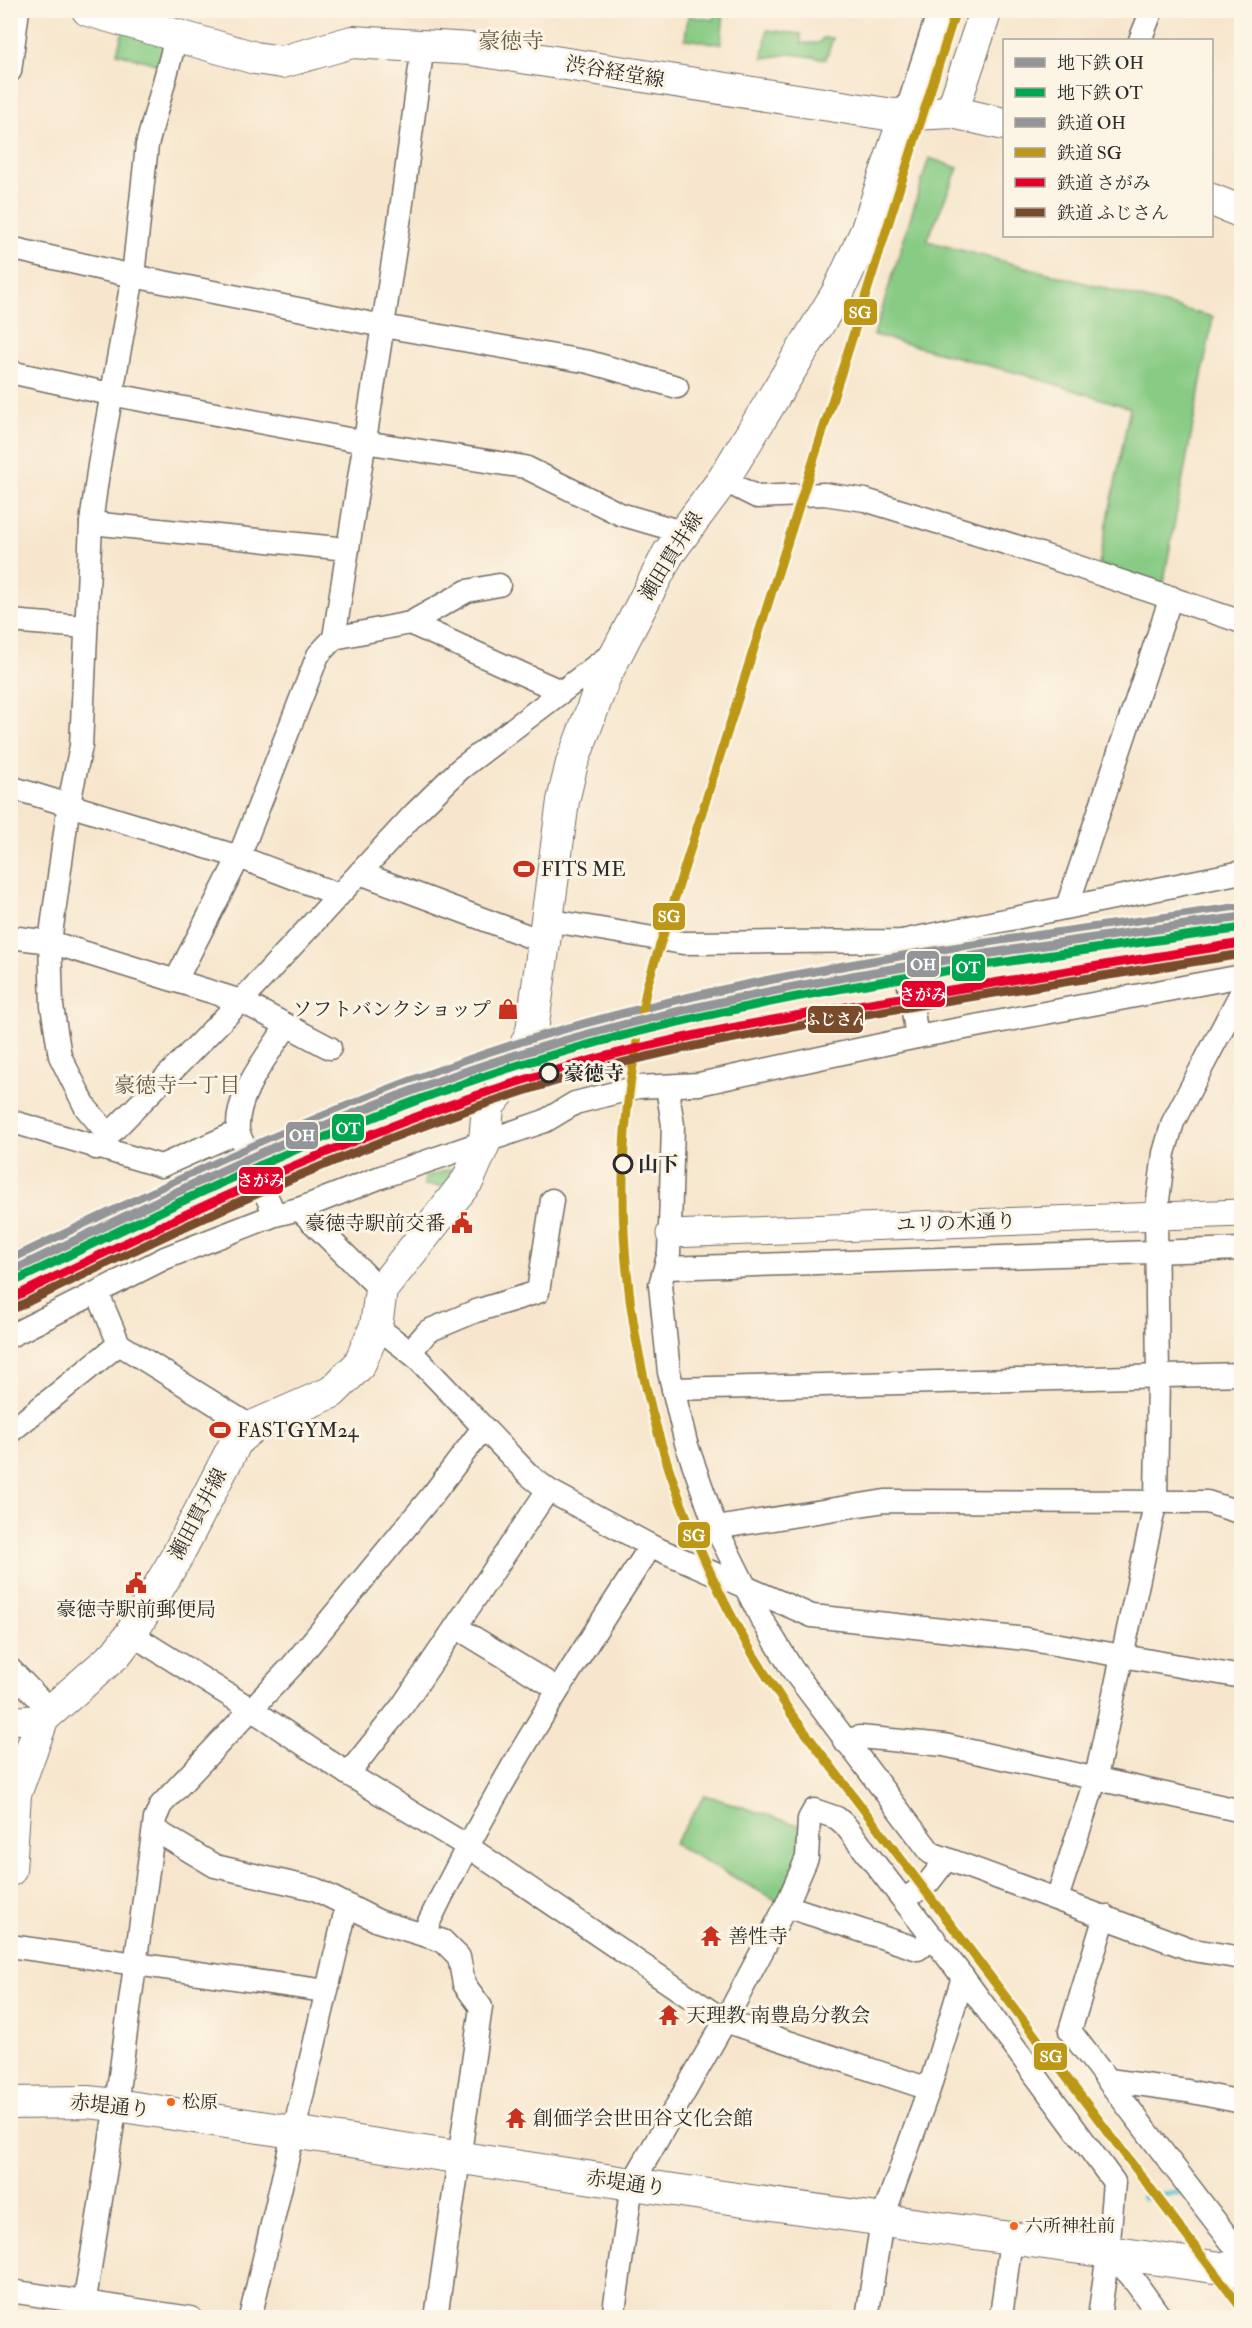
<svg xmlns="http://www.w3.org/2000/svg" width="1252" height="2328" viewBox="0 0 1252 2328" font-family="'IM FELL Double Pica','Noto Serif JP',serif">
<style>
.green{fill:#88cb84;stroke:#5a7b58;stroke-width:1.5}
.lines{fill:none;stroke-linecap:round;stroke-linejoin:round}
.stream{stroke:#57c4ce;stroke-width:6}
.minor-casing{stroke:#726c64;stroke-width:25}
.tertiary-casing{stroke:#726c64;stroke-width:29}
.secondary-casing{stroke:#726c64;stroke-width:34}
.minor{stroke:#fff;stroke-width:22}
.tertiary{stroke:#fff;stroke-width:27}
.secondary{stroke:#fff;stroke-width:32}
.rail-1-casing{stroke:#fcf5e5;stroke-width:14}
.rail-2-casing{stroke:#fcf5e5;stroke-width:14}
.rail-3-casing{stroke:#fcf5e5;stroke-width:14}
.rail-4-casing{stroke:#fcf5e5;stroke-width:14}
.rail-1{stroke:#939598;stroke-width:9}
.rail-2{stroke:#bd9816;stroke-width:9}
.rail-3{stroke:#e4002b;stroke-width:9}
.rail-4{stroke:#7a4b2a;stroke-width:9}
.metro-1-casing{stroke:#fcf5e5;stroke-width:14}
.metro-2-casing{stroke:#fcf5e5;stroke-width:14}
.metro-1{stroke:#939598;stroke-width:9}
.metro-2{stroke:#00a650;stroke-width:9}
.stop-dot{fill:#fcf5e5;stroke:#2b2b2b;stroke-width:3}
.bus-dot{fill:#f26522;stroke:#fcf5e5;stroke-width:2}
.labels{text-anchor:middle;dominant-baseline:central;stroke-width:6;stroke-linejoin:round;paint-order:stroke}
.bus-label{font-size:18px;fill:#2b2b2b;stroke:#fcf5e5;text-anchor:start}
.street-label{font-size:20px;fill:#2b2b2b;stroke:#fcf5e5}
.poi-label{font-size:20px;fill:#2b2b2b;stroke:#fcf5e5;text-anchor:start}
.stop-label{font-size:20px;font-weight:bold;fill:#2b2b2b;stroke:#fcf5e5;text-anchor:start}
.neighbourhood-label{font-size:21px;fill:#695a47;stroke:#fcf5e5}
.quarter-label{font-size:22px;fill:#695a47;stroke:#fcf5e5}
.line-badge{stroke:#fcf5e5;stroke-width:2}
.badge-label{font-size:16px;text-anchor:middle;font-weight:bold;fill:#fff}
</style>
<rect width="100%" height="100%" fill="#fcf5e5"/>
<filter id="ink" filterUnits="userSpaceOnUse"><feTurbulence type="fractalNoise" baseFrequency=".0167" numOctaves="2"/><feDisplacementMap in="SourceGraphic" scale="12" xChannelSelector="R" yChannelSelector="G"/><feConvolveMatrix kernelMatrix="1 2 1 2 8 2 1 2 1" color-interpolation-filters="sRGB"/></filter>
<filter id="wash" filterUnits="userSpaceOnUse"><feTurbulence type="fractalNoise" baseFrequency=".008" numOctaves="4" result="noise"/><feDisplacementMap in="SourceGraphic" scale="24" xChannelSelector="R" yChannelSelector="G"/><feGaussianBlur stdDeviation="1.35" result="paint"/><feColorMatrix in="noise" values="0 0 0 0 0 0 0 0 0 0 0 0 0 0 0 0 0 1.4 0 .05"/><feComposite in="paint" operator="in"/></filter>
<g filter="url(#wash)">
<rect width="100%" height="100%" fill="#f7e6cd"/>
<!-- green -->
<g class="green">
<path d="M715,11H724L721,44L685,39L688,16L714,20Z"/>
<path d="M124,27L165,39L160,65L117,53Z"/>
<path d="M767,30L801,34V43H819L823,38H833L826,59L791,54L763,58Z"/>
<path d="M929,158L958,168L927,241L1213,317L1163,585L1099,565L1130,408L1032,377L874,335Z"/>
<path d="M456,1167L459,1169L448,1187L424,1185L425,1177Z"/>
<path d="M705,1795L802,1826L797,1860L779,1902L674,1844Z"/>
</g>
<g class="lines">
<!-- stream -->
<path class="stream" d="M1143,2198L1180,2193"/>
</g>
</g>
<g filter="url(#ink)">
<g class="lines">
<defs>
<g id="minor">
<path d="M1140,40L1152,10"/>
<path d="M10,71L18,10"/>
<path d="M905,116L939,10"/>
<path d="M10,248L133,276L383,326L589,362L677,387"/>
<path d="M10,372L110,394L364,442L525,467L620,514L682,532"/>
<path d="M723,480L757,497L824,494L865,500L1022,548L1242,622"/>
<path d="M91,523L347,549"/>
<path d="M10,621L85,627"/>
<path d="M410,623L560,691"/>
<path d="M334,638L410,623L467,591L499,585"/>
<path d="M10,787L239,857L339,895"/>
<path d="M360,873L544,942"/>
<path d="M1067,907L1171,597"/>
<path d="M547,920L683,943L902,941L1242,872"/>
<path d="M10,937L50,942L241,1001L330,1048"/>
<path d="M902,941L917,1037"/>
<path d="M176,980L239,857L318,655L334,638L401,210L423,45"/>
<path d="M667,1087L673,1125L670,1227L669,1253L660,1285L669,1372L686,1443L716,1528L761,1618L792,1669L931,1853L1193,1950L1242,1958"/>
<path d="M10,1121L161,1166L238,1132"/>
<path d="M109,1135L86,1108L60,1056L52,1006L50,942L69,803L81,746L91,523L99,465L133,276L147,145L177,34"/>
<path d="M96,1148L241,1001L415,813L460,769L614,652"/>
<path d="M299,1209L381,1290"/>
<path d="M275,1215L238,1132C235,1094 267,1057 286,1027"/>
<path d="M666,1268L1242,1249"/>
<path d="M98,1294L119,1344L252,1427"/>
<path d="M376,1326L416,1357L529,1475L548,1490L651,1546L812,1616L1026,1639L1242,1677"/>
<path d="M10,1336L165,1258L275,1215L299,1209L381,1177L545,1121L575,1103L638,1087L699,1084L917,1037L1242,976"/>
<path d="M410,1352L428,1331L476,1311L538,1292L552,1200"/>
<path d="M673,1389L1242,1374"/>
<path d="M10,1432L119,1344"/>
<path d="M716,1528L885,1501L1207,1502L1242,1513"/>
<path d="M456,1627L558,1689"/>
<path d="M131,1634L251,1709L348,1774L467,1846L725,2021L929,2089"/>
<path d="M10,1669L50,1710"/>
<path d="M844,1741L860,1737L944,1745L1242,1811"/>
<path d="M348,1774L403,1705L548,1490"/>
<path d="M155,1830L215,1866L315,1889L378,1921L443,1941L459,1957L464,1984L481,2007L436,2318"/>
<path d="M1057,1899L1096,1777L1156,1500L1158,1377L1156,1216L1164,1153L1173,1122L1242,991"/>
<path d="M904,1900L929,1882L946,1860"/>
<path d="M786,1906L918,1949L934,1938"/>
<path d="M1105,1916L1070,2031L1242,2256"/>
<path d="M423,1934C488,1799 568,1671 651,1546"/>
<path d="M10,1946L326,1991"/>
<path d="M1109,2080L1187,2091L1242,2102"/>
<path d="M1108,2253L1131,2276L1161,2318"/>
<path d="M10,2291L191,2318"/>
<path d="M1001,2317L1011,2239"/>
<path d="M82,2318L116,2105L155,1819L161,1805L292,1666L434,1493L483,1428"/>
<path d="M250,2318L347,1905"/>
<path d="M613,2318L632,2184L725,2021L786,1906L807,1858L809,1819L814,1810L837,1818L845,1825L963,1977L1114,2182L1108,2253L1099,2318"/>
<path d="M867,2318L882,2220L929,2089L963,1977"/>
</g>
<g id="tertiary">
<path d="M670,1234L1242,1213"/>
<path d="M10,1721L43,1718"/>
</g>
<g id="secondary">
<path d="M88,10L255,58L282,62L352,42L471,49L893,115L952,112L1004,124"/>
<path d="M952,112L986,10"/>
<path d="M1212,200L1242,212"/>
<path d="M10,1870L15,1794L43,1718L116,1654L131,1634L176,1558L237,1440L252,1427L332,1392L359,1365L376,1326L381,1290L468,1180L485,1141L488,1106L512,1077L532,1031L563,801L572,763L604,678L668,554L723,480L838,292L866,232L905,116"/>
<path d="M10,2103L87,2102L116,2105L632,2184L1242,2271"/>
</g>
</defs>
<!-- minor casing -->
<use href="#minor" class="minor-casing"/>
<!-- tertiary casing -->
<use href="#tertiary" class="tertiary-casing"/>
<!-- secondary casing -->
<use href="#secondary" class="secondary-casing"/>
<!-- minor -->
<use href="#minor" class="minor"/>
<!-- tertiary -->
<use href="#tertiary" class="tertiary"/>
<!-- secondary -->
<use href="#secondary" class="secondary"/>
<defs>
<path id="rail-1" d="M10,1260C174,1182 337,1102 510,1046C746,970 996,942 1240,907"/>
<path id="rail-2" d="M956,10L647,986C635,1050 623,1114 623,1179C621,1338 664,1491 739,1630C755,1660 774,1687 792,1715L1242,2309"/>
<path id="rail-3" d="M10,1299C196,1207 385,1117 585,1062C679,1036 775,1019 870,1003C994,982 1118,963 1242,943"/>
<path id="rail-4" d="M15,1308C200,1217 388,1128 587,1072C680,1046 776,1030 872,1013C995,992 1118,974 1242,954"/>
</defs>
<!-- rail-1 casing -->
<use href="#rail-1" class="rail-1-casing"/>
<!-- rail-2 casing -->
<use href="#rail-2" class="rail-2-casing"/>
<!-- rail-3 casing -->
<use href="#rail-3" class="rail-3-casing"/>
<!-- rail-4 casing -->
<use href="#rail-4" class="rail-4-casing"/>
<!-- rail-1 -->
<use href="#rail-1" class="rail-1"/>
<!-- rail-2 -->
<use href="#rail-2" class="rail-2"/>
<!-- rail-3 -->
<use href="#rail-3" class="rail-3"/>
<!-- rail-4 -->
<use href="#rail-4" class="rail-4"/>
<defs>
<path id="metro-1" d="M10,1272C176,1192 341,1109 516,1055C752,982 998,952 1242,917"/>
<path id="metro-2" d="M15,1281C179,1202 344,1120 519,1065C753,992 999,963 1242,928"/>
</defs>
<!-- metro-1 casing -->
<use href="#metro-1" class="metro-1-casing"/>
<!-- metro-2 casing -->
<use href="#metro-2" class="metro-2-casing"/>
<!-- metro-1 -->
<use href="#metro-1" class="metro-1"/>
<!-- metro-2 -->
<use href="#metro-2" class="metro-2"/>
</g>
</g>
<!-- icons -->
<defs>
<symbol id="stadium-bare" viewBox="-9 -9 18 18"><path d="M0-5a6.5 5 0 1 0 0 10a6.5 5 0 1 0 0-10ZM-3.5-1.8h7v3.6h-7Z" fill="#c8321e" stroke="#fcf5e5" stroke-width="2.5" paint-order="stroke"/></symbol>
<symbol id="shop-bare" viewBox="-9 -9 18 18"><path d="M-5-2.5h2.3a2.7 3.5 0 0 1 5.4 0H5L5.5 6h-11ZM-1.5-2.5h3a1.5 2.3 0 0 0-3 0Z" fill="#c8321e" stroke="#fcf5e5" stroke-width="2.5" paint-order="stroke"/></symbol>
<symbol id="civic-bare" viewBox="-9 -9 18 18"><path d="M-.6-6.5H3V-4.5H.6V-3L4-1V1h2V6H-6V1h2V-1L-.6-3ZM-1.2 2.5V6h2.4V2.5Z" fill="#c8321e" stroke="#fcf5e5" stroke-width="2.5" paint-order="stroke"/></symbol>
<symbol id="temple-bare" viewBox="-9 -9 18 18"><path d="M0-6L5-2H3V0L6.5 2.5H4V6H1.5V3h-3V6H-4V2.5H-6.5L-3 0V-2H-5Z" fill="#c8321e" stroke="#fcf5e5" stroke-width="2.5" paint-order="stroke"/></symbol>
</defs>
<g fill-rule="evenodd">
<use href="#stadium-bare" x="509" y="854" width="30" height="30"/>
<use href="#shop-bare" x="493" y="994" width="30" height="30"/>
<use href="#civic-bare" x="447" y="1208" width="30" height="30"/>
<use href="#stadium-bare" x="205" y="1415" width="30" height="30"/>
<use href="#civic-bare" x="121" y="1568" width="30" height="30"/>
<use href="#temple-bare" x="696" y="1921" width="30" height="30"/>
<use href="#temple-bare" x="654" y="2000" width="30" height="30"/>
<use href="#temple-bare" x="501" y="2103" width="30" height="30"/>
</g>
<!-- markers -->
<g class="stop-dot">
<circle cx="549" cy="1073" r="9"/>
<circle cx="623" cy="1164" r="9"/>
</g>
<g class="bus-dot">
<circle cx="171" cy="2102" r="5"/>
<circle cx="1014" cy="2226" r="5"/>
</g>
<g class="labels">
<!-- bus labels -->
<g class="bus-label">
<text x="182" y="2102">松原</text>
<text x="1025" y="2226">六所神社前</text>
</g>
<!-- street labels -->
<g class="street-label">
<text transform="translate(615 72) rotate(10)">渋谷経堂線</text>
<text transform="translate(671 556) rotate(-58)">瀬田貫井線</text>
<text transform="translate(956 1223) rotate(-2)">ユリの木通り</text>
<text transform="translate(198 1514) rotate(-62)">瀬田貫井線</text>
<text transform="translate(110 2106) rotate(6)">赤堤通り</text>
<text transform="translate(626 2183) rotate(8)">赤堤通り</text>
</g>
<!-- poi labels -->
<g class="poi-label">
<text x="541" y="869">FITS ME</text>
<text x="491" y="1009" text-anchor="end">ソフトバンクショップ</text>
<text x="445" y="1223" text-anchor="end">豪徳寺駅前交番</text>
<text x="237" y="1430">FASTGYM24</text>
<text x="136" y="1609" text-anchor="middle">豪徳寺駅前郵便局</text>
<text x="728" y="1936">善性寺</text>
<text x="686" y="2015">天理教 南豊島分教会</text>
<text x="533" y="2118">創価学会世田谷文化会館</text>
</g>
<!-- stop labels -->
<g class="stop-label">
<text x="564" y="1073">豪徳寺</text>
<text x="638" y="1164">山下</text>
</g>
<!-- neighbourhood labels -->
<g class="neighbourhood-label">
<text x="177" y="1085">豪徳寺一丁目</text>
</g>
<!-- quarter labels -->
<g class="quarter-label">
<text x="511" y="41">豪徳寺</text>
</g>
</g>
<g class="line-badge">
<rect x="843" y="298" width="35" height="28" rx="6" fill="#bd9816"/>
<rect x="652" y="902" width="34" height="29" rx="6" fill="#bd9816"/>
<rect x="906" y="950" width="34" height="28" rx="6" fill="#939598"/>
<rect x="951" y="953" width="35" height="29" rx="6" fill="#00a650"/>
<rect x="901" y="980" width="45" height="28" rx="6" fill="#e4002b"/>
<rect x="807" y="1005" width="57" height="29" rx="6" fill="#7a4b2a"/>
<rect x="331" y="1113" width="34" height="29" rx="6" fill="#00a650"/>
<rect x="285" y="1121" width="34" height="29" rx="6" fill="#939598"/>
<rect x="238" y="1166" width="46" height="29" rx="6" fill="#e4002b"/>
<rect x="677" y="1521" width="34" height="28" rx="6" fill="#bd9816"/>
<rect x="1033" y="2042" width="35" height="29" rx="6" fill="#bd9816"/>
</g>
<g class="badge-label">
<text x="860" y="318">SG</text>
<text x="669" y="922">SG</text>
<text x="923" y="970">OH</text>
<text x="968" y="973">OT</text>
<text x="923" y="1000">さがみ</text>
<text x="836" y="1025">ふじさん</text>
<text x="348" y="1134">OT</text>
<text x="302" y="1141">OH</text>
<text x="261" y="1186">さがみ</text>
<text x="694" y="1541">SG</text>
<text x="1051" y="2062">SG</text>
</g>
<!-- margin -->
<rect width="1252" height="2328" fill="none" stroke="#fcf5e5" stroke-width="36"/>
<!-- legend -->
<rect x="1003" y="39" width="210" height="198" fill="#fcf5e5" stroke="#a8a49b" stroke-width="1.5"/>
<rect x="1015" y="58" width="30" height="9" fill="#939598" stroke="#a8a49b" stroke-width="1.5"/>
<text x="1057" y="69" font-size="18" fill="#2b2b2b">地下鉄 OH</text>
<rect x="1015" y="88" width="30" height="9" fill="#00a650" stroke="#a8a49b" stroke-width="1.5"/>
<text x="1057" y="99" font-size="18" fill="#2b2b2b">地下鉄 OT</text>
<rect x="1015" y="118" width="30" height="9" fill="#939598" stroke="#a8a49b" stroke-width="1.5"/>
<text x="1057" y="129" font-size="18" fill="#2b2b2b">鉄道 OH</text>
<rect x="1015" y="148" width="30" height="9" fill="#bd9816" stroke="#a8a49b" stroke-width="1.5"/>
<text x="1057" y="159" font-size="18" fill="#2b2b2b">鉄道 SG</text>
<rect x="1015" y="178" width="30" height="9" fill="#e4002b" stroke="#a8a49b" stroke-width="1.5"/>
<text x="1057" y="189" font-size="18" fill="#2b2b2b">鉄道 さがみ</text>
<rect x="1015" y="208" width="30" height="9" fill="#7a4b2a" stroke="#a8a49b" stroke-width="1.5"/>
<text x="1057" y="219" font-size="18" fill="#2b2b2b">鉄道 ふじさん</text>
</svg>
